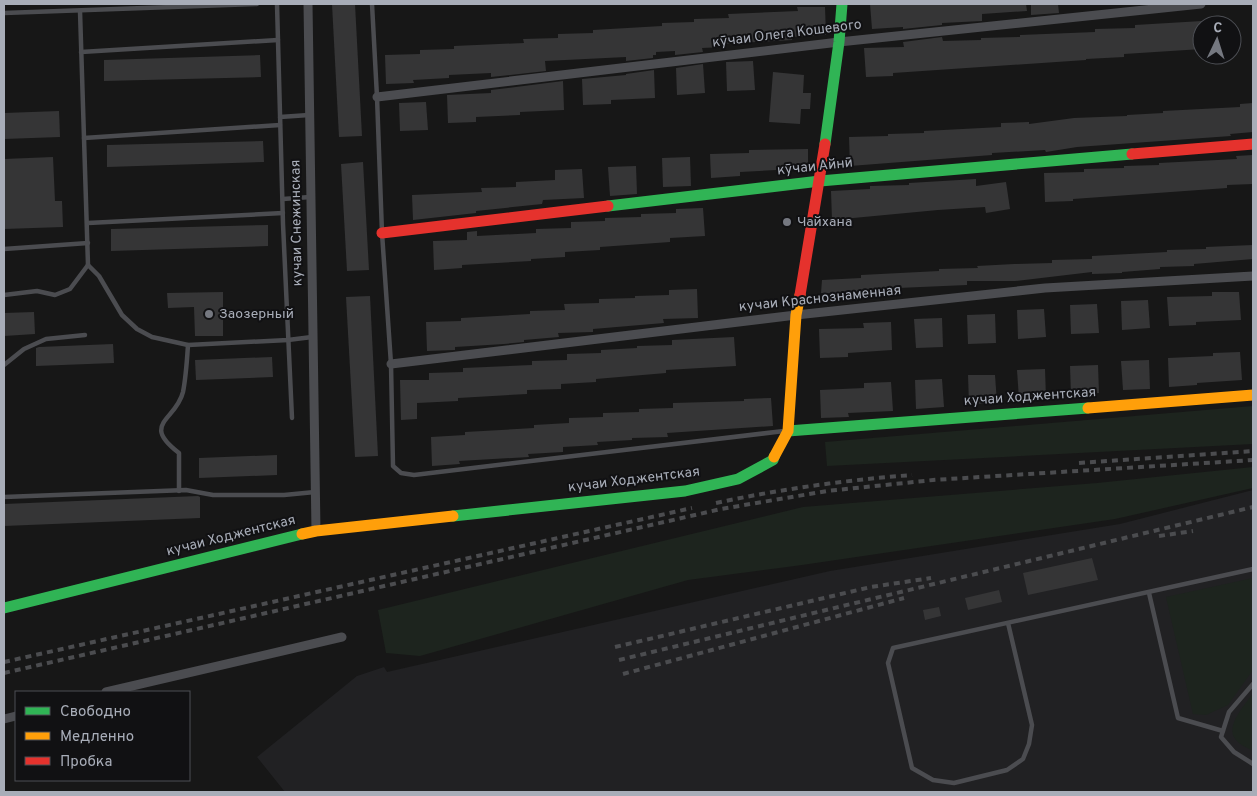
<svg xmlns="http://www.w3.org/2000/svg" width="1257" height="796" viewBox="0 0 1257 796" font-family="Overpass,sans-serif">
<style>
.built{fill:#212123}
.green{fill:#1d241e}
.building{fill:#353536}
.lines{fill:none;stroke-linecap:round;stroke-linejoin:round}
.lane{stroke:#4b4c50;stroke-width:4.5}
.street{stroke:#4b4c50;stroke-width:9}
.fast{stroke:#30b455;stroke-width:11}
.slow{stroke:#ff9f0a;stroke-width:11}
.jam{stroke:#e5322d;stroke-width:11}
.rail{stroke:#4b4c4f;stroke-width:4;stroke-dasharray:6 5;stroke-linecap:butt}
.poi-dot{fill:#757880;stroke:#111113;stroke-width:2}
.labels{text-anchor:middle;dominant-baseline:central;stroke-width:4;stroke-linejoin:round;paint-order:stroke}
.street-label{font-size:14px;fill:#a8adb8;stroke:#111113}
.poi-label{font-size:14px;fill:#a8adb8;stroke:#111113;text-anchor:start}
</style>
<rect width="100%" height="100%" fill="#171717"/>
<!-- built -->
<path class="built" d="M1253,490V792H285L257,757L357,676L384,667L387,672L830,571L1120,524Z"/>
<!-- green -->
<g class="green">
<path d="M1253,406V444L827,466L825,442Z"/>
<path d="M1253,467V488L1115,519L802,565L688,580L420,656L386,653L378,610L803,507L1097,483Z"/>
<path d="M1253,578V670L1228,705L1206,715L1193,714L1166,597Z"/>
<path d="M1253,693V751C1248,748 1240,745 1236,740C1224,726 1246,704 1253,693Z"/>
</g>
<!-- building -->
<g class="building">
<path d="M332,4H355L362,136L339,137Z"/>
<path d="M870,4H1026L1027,11L982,14V21L942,23V25L903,29V27L872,29Z"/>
<path d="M1031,4H1058L1059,13L1031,15Z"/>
<path d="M797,7H825L826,35L792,37V40L723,44V47L702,48L703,52L675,55V51L656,52V55H653V58L626,61V57L545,61L546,71L491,77V73L449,75V78L413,80L414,83L386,84L385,55L420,54V50L454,49V46L524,43L523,39L558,38V34L593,33V30L662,26V23L694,22V19L729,18L728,14L798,11Z"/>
<path d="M1202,21V49L1124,54V57L1086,59V60L893,73V76L866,77L864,48L904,47L903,42L942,37L943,41L981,40V38L1020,37V35L1095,32V29L1135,28V25Z"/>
<path d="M260,55L261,77L104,81V60Z"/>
<path d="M753,61L755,90L727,91L726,62Z"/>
<path d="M703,64L705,93L677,95L676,68Z"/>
<path d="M654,70L655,98L611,100V104L583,105L582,79L626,75V74Z"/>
<path d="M773,72L804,75L803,93H811L810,109H801L800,124L769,122Z"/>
<path d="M563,81L564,110L520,112V115L476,117V122L448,123L447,95L491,93V90Z"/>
<path d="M426,102L428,130L400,131L399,103Z"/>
<path d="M1253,103V132L1230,134L1231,136L1077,147L1046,152L1045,150L992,153V155L850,166L849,137L888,136V134L924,133V131L1001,127V123L1029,122V124L1074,118L1127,116V115L1163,113V111L1240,107V104Z"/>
<path d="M59,111L60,137L4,139V113Z"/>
<path d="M263,141L264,162L107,167V145Z"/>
<path d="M808,149V163L776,169V170L740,172V176L711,178L710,154L749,153V150Z"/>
<path d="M1253,155V184L1227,185V188L1073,199V201L1045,202L1044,173L1084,172V169L1124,168V166L1159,165V163L1237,159L1236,156Z"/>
<path d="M53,157L55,201H62L63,227L4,229V159Z"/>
<path d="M690,157L691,186L663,187L662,158Z"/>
<path d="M363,162L369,270L347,271L341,164Z"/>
<path d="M636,166L637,194L610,196L608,167Z"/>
<path d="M582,169L584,198L543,200L542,204L476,211V213L413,220L412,195L482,192L481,188L516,187V182L555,180V170Z"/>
<path d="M976,179V186L1006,182L1010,209L986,213L985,207L938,210L832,220L831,191L870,189V186L909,185V183Z"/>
<path d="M703,208L705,236L670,238V242L600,247V250L565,252V257L531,259V261L462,265V268L434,270L433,241L467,240V232L477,231V236L536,233V229L571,228V222L605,221V218L641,217V214L676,213V209Z"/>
<path d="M268,225V246L111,251V229Z"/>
<path d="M1253,245V259L1194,264V266L1160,267V269L1122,272V273L1092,274V272L1015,281H967V285L898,288L857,294L821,293L822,280L861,278V275L939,271V269L978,268L977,266L1014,264L1052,263V260L1092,259V256L1167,252V250L1206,249V247Z"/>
<path d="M697,289L698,318L663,319L664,323L593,329V332L558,333L559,337L524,340V342L504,344L455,347V350L427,351L426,322L461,321V318L530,314V311L565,310L564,304L599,303V299L635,298V296L669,295V290Z"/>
<path d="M223,292V336H195L194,307L168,308L167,293Z"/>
<path d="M1212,292H1239L1241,320L1196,322V325L1169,326L1167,297L1212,296Z"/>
<path d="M370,296L378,456L355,457L346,297Z"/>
<path d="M1148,300L1150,328L1122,330L1121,301Z"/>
<path d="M1097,304L1099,333L1071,334L1070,305Z"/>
<path d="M1044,309L1046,337L1018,339L1017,310Z"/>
<path d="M34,312L35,334L4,336V313Z"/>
<path d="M995,314L996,343L968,344L967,315Z"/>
<path d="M942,318L943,347L916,348L914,319Z"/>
<path d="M891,322L892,350L848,353V357L820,358L819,329L864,328L863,323Z"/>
<path d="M734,337L736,366L666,370V373L596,379V382L561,384V389L527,390V394L458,398V401L417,403V419L401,420L400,380H429V373L463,372V368L532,365V361L567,360V354L601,353V350L637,348V346L672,345V340Z"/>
<path d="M113,344L114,363L36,366V348L39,347Z"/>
<path d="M1240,352L1242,380L1197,383V385L1169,387L1168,358L1213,356V353Z"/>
<path d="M272,357L273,377L196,380L195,360Z"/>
<path d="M1149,360L1150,389L1123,390L1121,361Z"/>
<path d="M1098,365L1099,393L1071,395L1070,366Z"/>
<path d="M1045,369L1046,398L1019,399L1017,370Z"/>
<path d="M968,375H995L997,403L969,404Z"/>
<path d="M942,379L944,407L916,409L915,380Z"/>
<path d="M891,382L893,411L848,413L849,417L821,418L820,390L864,388V383Z"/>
<path d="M771,398L773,426L667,433L668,437L632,438V440L597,442L598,445L563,447V452L528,454L529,457L459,461L460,464L432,466L431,437L465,435V432L534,428V425L569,423V418L603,417V413L639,412V409L673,408V403L744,401V399Z"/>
<path d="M277,455V475L199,478V458Z"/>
<path d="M198,496L200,497V518L4,526V504Z"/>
<path d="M1092,558L1098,580L1028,595L1023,573Z"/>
<path d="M999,590L1002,602L968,610L965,598Z"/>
<path d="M939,607L941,616L925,620L923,610Z"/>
</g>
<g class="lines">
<!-- lane -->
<g class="lane">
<path d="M277,4L283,224L292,418"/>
<path d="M372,4L377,97L382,233L391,364L393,466L401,473L414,475L784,431"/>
<path d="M4,13L257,4"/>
<path d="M81,52L278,40"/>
<path d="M280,117L309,115"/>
<path d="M84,138L280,125"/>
<path d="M283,199L310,197"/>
<path d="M88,223L283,213"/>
<path d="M4,249L88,243"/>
<path d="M88,265L99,276L122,315L137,329L152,337L188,345L288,340L312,337"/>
<path d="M4,295L37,291L55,295L70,289L88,265L80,11"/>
<path d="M4,365L24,349L46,339L85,335"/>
<path d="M179,491V453C140,423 176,421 183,392C186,377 187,360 188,345"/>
<path d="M4,497L186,490L213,495H284L315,492"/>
<path d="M1149,593L1178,718L1223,731"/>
<path d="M1008,623L1032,725L1029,744L1023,759L1007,770L954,783L933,780L912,768L888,663L893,648L1253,569"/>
<path d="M1253,684L1229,712L1221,737L1234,752L1253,764"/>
</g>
<!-- street -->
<g class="street">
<path d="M308,4L316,531"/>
<path d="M377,97L839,42L1201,4"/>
<path d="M391,364L796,315L1045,288L1253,276"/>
<path d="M106,692L342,637"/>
<path d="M4,719L16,716"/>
</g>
<!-- fast -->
<g class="fast">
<path d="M825,144L839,42L842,4"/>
<path d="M608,206L820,181L1132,154"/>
<path d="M788,431L1088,408"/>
<path d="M453,516L685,491L738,479L773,460L774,457"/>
<path d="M4,608L302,534"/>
</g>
<!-- slow -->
<g class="slow">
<path d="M1088,408L1253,395"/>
<path d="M774,457L788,431L796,315L800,295"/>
<path d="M302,534L316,531L453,516"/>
</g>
<!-- jam -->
<g class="jam">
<path d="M1132,154L1253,144"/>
<path d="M382,233L608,206"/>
<path d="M800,295L825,144"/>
</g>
<!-- rail -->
<g class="rail">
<path d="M1079,463L1253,451"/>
<path d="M716,503C781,489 846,480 912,475"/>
<path d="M1159,536L1193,531"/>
<path d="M615,647L871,587L931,578"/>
<path d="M619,660L1253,507"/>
<path d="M4,662L692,508"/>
<path d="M4,673L721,509L827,491L933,480L1253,460"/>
<path d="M623,674L904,598"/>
</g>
</g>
<!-- markers -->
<g class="poi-dot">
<circle cx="787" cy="222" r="5"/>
<circle cx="209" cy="314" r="5"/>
</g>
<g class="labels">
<!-- street labels -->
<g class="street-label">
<text transform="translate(787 34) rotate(-7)">кӯчаи Олега Кошевого</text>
<text transform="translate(815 167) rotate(-6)">кӯчаи Айнӣ</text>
<text transform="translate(297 223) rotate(-91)">кучаи Снежинская</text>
<text transform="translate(820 299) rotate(-6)">кучаи Краснознаменная</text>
<text transform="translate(1030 397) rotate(-4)">кучаи Ходжентская</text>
<text transform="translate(634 480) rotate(-7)">кучаи Ходжентская</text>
<text transform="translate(231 536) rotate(-14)">кучаи Ходжентская</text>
</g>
<!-- poi labels -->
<g class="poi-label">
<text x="797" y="222">Чайхана</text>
<text x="219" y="314">Заозерный</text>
</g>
</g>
<!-- border -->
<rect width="1257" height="796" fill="none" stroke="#a8adb8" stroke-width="10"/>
<!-- legend -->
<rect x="15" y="691" width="175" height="90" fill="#111113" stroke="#4d4f55"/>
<rect x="25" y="707" width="25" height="8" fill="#30b455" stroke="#4d4f55"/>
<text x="60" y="716" font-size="15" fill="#a8adb8">Свободно</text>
<rect x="25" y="732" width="25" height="8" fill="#ff9f0a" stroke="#4d4f55"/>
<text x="60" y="741" font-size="15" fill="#a8adb8">Медленно</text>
<rect x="25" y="757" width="25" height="8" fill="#e5322d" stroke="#4d4f55"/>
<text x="60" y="766" font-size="15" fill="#a8adb8">Пробка</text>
<!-- north arrow -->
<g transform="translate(1217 40) rotate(4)"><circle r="24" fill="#111113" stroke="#4d4f55"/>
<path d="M0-4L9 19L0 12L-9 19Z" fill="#757880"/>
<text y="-8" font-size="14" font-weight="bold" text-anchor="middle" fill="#a8adb8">С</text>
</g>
</svg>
